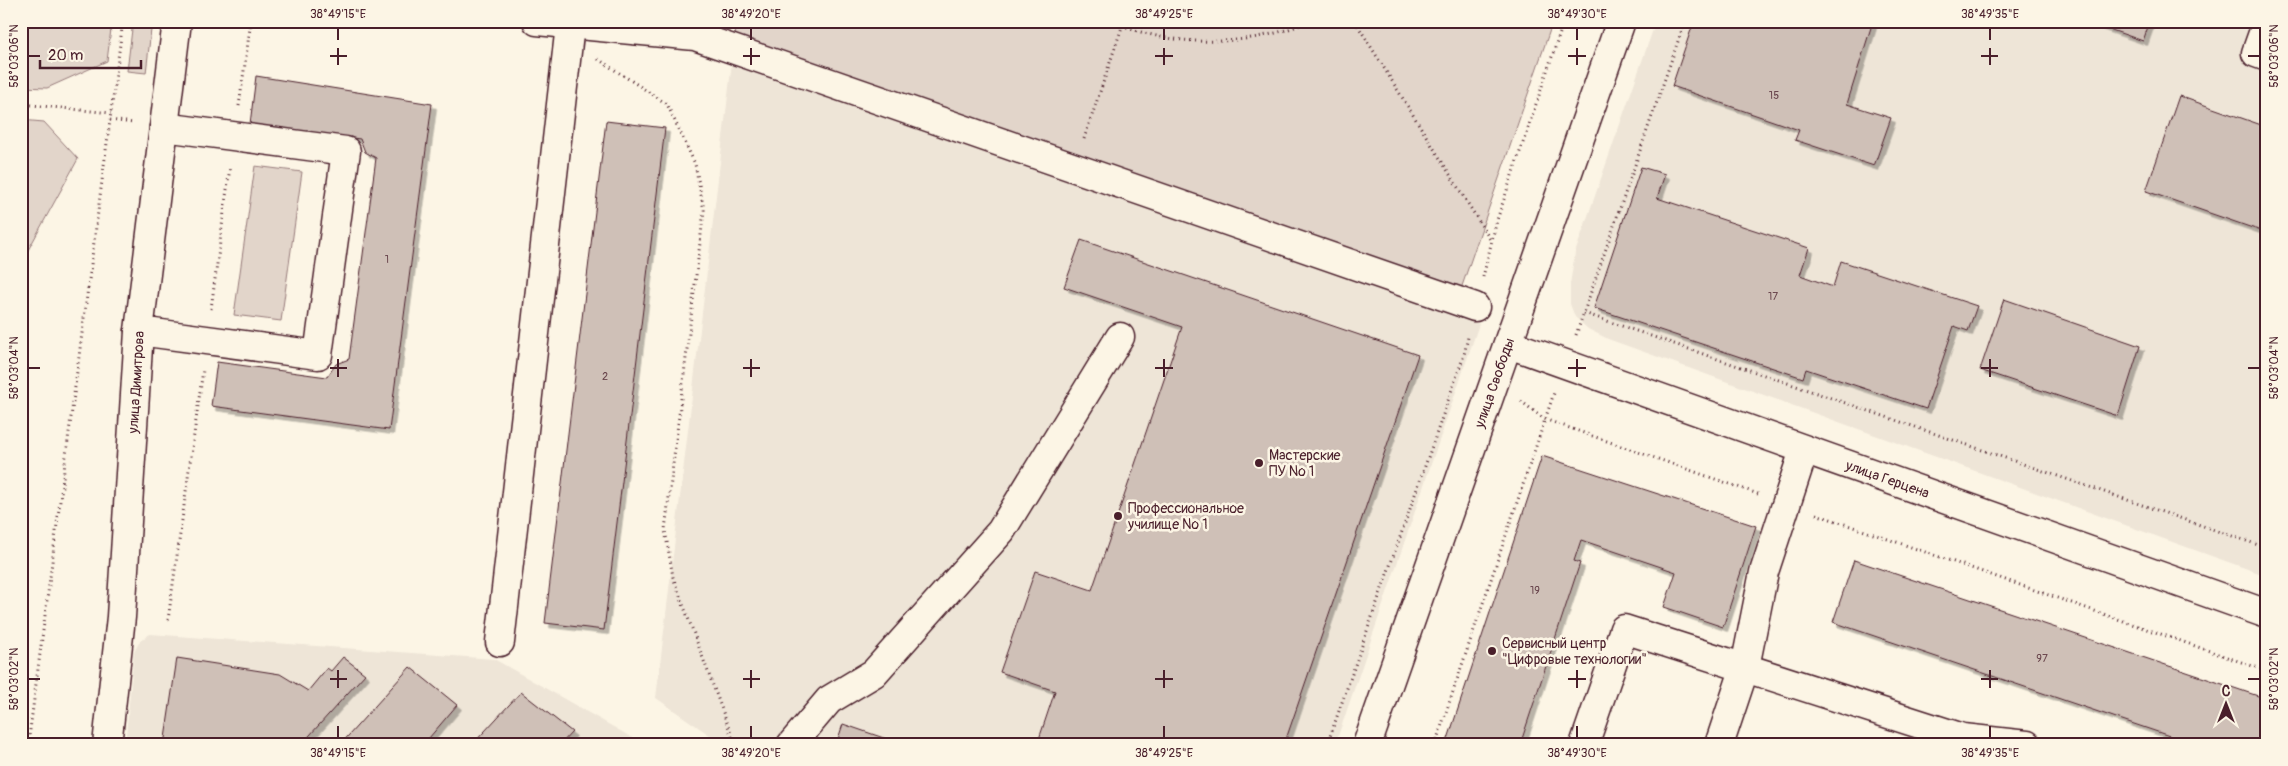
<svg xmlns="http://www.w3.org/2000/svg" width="2288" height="766" viewBox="0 0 2288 766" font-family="Pangolin,sans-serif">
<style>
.built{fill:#eee5d7}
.green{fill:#e2d5ca;stroke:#967a7a}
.building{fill:#cfc0b7;stroke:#4a1f2b;filter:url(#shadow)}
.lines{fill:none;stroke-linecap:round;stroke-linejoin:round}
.minor-casing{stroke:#4a1f2b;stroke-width:31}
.major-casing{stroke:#4a1f2b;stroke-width:31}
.path{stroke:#4a1f2b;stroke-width:3;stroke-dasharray:1 4;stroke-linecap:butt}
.minor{stroke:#fcf5e5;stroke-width:28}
.major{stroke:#fcf5e5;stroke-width:28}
.ticks{fill:none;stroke:#4a1f2b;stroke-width:2}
.poi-dot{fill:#4a1f2b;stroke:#fcf5e5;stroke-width:2}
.labels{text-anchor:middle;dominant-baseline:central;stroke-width:5;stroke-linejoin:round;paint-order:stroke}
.number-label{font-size:11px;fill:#6b474e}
.street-label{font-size:14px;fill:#4a1f2b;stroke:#fcf5e5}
.poi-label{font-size:14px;fill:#4a1f2b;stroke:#fcf5e5;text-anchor:start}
.neatline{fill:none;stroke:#4a1f2b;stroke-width:2}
.ticks-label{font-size:12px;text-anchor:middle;fill:#4a1f2b}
</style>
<defs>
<filter id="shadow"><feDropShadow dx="4.5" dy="4.5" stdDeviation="0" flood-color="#0004"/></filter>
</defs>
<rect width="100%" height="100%" fill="#fcf5e5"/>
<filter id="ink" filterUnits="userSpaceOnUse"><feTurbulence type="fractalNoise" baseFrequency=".02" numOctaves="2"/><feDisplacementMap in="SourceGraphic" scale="10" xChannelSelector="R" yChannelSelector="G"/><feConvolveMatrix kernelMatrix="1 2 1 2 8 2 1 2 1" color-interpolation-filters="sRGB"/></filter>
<g filter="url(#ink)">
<!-- built -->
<g class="built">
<path d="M1656,21H2267V576L1608,339L1588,329L1575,317L1570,304V284L1575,253Z"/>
<path d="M732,62L1479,324L1335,745H724L656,698Z"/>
<path d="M150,634L494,659L645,745H125L134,652L140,641Z"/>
</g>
<!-- green -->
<g class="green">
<path d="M21,21H112L107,61L47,88L21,87Z"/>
<path d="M133,21H152L146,73L127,71Z"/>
<path d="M737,21H1553L1461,289L735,37Z"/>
<path d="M21,120L44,122L78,159L21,263Z"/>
<path d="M255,166L302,172L281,321L234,315Z"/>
</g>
<!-- building -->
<g class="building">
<path d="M1694,21H1873L1847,104L1891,118L1874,166L1795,140L1799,130L1672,86Z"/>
<path d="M2086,21H2150L2143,41Z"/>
<path d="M256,76L432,104L389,430L211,406L217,362L327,377L336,364L349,359L369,210L376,158L365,152L360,139L250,124Z"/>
<path d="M2179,96L2267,127V233L2146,191Z"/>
<path d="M606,121L665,128L604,630L545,623Z"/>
<path d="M1641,167L1665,174L1657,198L1809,248L1800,275L1833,287L1841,261L1977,306L1968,331L1954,326L1926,409L1806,369L1803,378L1594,308Z"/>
<path d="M1081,240L1418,355L1284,745H1046L1038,742L1055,691L1000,672L1035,571L1092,590L1182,327L1064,287Z"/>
<path d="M2004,299L2140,346L2118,416L1980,370Z"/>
<path d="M1542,456L1756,526L1723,627L1664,607L1676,572L1581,540L1574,561L1580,563L1520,745H1446Z"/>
<path d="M1854,560L2267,699V745H2196L1833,622Z"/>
<path d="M343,657L365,674L301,745H164L177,658L280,674L308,691L327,668L331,671Z"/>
<path d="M410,667L457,705L423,745H340Z"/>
<path d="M521,692L572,732L560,745H472Z"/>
<path d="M843,724L904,745H836Z"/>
</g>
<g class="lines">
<defs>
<g id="minor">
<path d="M537,21L695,36L1475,307"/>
<path d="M2267,22L2256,53L2267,57"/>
<path d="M139,331L318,355L346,151L164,127"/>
<path d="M500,642L570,25"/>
<path id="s1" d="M107,745L121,617L139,331L177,21"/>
<path d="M791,745L829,700L874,673L1001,531L1120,337"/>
<path d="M1584,745L1624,629L1963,738L2027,745"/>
<path d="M1719,745L1745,667L1764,572L1804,450"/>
</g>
<g id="major">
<path id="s2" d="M1509,344L2267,614"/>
<path id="s3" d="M1367,745L1621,21"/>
</g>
</defs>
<!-- minor casing -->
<use href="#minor" class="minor-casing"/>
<!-- major casing -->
<use href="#major" class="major-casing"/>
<!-- path -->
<g class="path">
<path d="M123,21L110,120L133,123"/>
<path d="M1113,21C1168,49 1254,47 1309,21"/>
<path d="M1355,21L1491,241"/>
<path d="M598,59L667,104L695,164L704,210L665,530L673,577L735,745"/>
<path d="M21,104L111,113"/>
<path d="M239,106L251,21"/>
<path d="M1084,139L1124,21"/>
<path d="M1483,277L1497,220L1564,21"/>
<path d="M211,309L230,167"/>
<path d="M1584,313L2267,548"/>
<path d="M1576,335L1685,21"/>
<path d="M1521,401L1544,419L1758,494"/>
<path d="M1816,514L2267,671"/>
<path d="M168,620L203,370"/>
<path d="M28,745L110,120"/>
<path d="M1327,745L1464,355L1468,337"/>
<path d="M1435,745L1554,393"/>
</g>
<!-- minor -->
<use href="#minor" class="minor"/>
<!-- major -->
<use href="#major" class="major"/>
</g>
</g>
<!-- ticks -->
<path class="ticks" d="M338,28V40M751,28V40M1164,28V40M1577,28V40M1990,28V40M338,48V65M751,48V65M1164,48V65M1577,48V65M1990,48V65M28,56H40M330,56H347M743,56H760M1155,56H1173M1568,56H1586M1981,56H1998M2248,56H2260M338,359V377M751,359V377M1164,359V377M1577,359V377M1990,359V377M28,368H40M330,368H347M743,368H760M1155,368H1173M1568,368H1586M1981,368H1998M2248,368H2260M338,670V688M751,670V688M1164,670V688M1577,670V688M1990,670V688M28,679H40M330,679H347M743,679H760M1155,679H1173M1568,679H1586M1981,679H1998M2248,679H2260M338,726V738M751,726V738M1164,726V738M1577,726V738M1990,726V738"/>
<!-- markers -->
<g class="poi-dot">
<circle cx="1259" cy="463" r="5"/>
<circle cx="1118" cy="516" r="5"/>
<circle cx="1492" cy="651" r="5"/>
</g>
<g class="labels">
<!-- number labels -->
<g class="number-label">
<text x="1774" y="95">15</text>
<text x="387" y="259">1</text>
<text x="1773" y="296">17</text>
<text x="605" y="376">2</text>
<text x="1535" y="590">19</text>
<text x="2042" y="658">97</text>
</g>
<!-- street labels -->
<g class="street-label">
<text stroke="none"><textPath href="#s1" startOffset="364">улица Димитрова</textPath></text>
<text stroke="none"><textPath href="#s3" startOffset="384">улица Свободы</textPath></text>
<text stroke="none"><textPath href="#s2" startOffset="402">улица Герцена</textPath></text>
</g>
<!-- poi labels -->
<g class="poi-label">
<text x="1269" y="455">Мастерские<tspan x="1269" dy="16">ПУ № 1</tspan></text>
<text x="1128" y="508">Профессиональное<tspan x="1128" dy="16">училище № 1</tspan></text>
<text x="1502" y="643">Сервисный центр<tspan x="1502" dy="16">"Цифровые технологии"</tspan></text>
</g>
</g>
<!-- margin -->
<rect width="2288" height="766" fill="none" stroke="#fcf5e5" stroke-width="55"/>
<!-- north arrow -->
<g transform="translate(2226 704)" stroke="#fcf5e5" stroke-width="4" paint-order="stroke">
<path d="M0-4L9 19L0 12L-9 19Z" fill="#4a1f2b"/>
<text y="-8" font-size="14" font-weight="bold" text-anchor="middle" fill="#4a1f2b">С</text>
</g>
<!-- scale -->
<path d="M40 60v8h101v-8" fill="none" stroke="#4a1f2b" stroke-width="2.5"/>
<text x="48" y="60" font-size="15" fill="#4a1f2b" stroke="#fcf5e5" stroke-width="4" paint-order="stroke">20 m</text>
<rect x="28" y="28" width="2232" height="710" class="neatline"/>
<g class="ticks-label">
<text x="338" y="18">38°49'15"E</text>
<text x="751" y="18">38°49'20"E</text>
<text x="1164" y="18">38°49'25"E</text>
<text x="1577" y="18">38°49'30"E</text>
<text x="1990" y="18">38°49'35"E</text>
<text transform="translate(14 56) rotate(-90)" y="4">58°03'06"N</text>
<text transform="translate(2274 56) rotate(-90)" y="4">58°03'06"N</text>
<text transform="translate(14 368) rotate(-90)" y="4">58°03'04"N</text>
<text transform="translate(2274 368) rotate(-90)" y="4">58°03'04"N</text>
<text transform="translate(14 679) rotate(-90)" y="4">58°03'02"N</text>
<text transform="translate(2274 679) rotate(-90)" y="4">58°03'02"N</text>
<text x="338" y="757">38°49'15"E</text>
<text x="751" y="757">38°49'20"E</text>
<text x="1164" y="757">38°49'25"E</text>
<text x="1577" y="757">38°49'30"E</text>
<text x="1990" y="757">38°49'35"E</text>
</g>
</svg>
